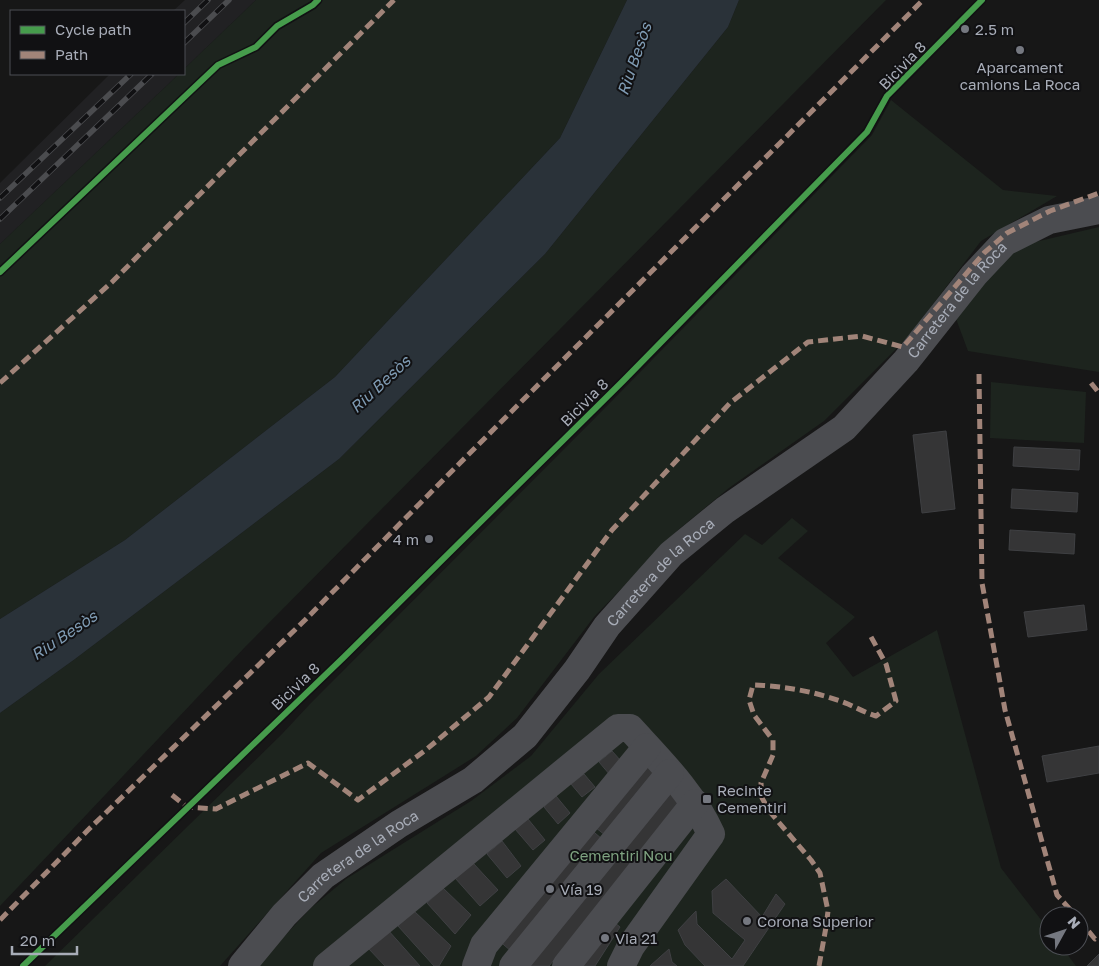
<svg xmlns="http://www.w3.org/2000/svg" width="1099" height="966" viewBox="0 0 1099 966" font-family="'Golos Text',sans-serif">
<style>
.built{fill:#212123}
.green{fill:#1d241e}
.water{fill:#2a3239}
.building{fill:#353536;stroke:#3f4043}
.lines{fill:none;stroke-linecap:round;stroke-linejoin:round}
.minor{stroke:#4b4c50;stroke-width:28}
.rail-casing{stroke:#4b4c4f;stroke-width:5.5}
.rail{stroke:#111113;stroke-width:4;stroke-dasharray:11;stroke-linecap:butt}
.quiet{stroke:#a18479;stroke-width:5;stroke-dasharray:10 5;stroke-linecap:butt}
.cycleway-casing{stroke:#111113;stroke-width:9}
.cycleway{stroke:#469c4c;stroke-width:6}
.poi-dot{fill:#757880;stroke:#111113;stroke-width:2}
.labels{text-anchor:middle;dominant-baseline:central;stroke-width:4;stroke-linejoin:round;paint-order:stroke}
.poi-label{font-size:15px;fill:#a8adb8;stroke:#111113;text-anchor:start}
.street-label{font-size:15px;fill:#a8adb8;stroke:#111113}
.park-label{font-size:15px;fill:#7fa381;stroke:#111113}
.water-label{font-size:16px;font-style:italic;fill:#7f9bb3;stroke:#111113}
</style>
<rect width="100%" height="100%" fill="#171717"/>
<!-- built -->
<g class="built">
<path d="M185,0H256L184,69V11H173Z"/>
<path d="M110,74H179L0,244V183Z"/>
</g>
<!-- green -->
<g class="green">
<path d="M256,0H627L560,138L335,377L125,540L0,619V244L179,74H184V69Z"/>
<path d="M739,0H886L246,646L0,906V713L75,659L339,459L545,254L728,27Z"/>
<path d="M891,100L1003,190L1057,196L981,241L908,337L824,421L729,488L678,530L594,617L517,718L476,756L321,853L220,966H45L282,734L310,704L608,405L872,135Z"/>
<path d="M1099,227V372L968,351L955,316L1014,247Z"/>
<path d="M991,382L1086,392L1084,443L990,438Z"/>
<path d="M792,518L808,531L778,558L855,617L826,643L853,677L937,630L1001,868L1049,930V946H1061L1076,966H256L311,908L346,879L471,801L531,756L599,674L745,534L762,545Z"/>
</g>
<!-- water -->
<path class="water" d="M627,0H739L728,27L545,254L339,459L75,659L0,713V619L125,540L335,377L560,138Z"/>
<!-- building -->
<g class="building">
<path d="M946,431L955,509L922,513L913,435Z"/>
<path d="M1014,447L1080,450L1079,470L1013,466Z"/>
<path d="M1012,489L1078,493L1077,512L1011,508Z"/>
<path d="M1010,530L1075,534L1074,554L1009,550Z"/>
<path d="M1084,605L1087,630L1028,637L1024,612Z"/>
<path d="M1099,746V773L1047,782L1042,756Z"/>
<path d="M612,751L621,761L610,775L599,762Z"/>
<path d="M645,758L658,769L605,835L591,824Z"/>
<path d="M584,774L595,787L582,797L571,784Z"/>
<path d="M670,788L685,799L635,860L621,848Z"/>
<path d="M556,796L570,813L558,824L544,807Z"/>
<path d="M528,819L545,840L533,850L515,829Z"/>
<path d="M588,827L602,839L511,951L497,939Z"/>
<path d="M502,841L521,866L507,878L487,854Z"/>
<path d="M618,852L632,863L549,966H530Z"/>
<path d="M473,863L498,890L480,906L455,878Z"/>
<path d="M726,879L762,917L776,894L785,904L743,966H705L685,945L678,930L696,911L697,924L732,959L745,940L713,913L712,891Z"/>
<path d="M443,888L471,915L455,934L427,903Z"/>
<path d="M414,911L451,946L439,966H434L398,926Z"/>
<path d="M610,919L620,927L595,966H580Z"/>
<path d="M388,930L420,966H385L368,948Z"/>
<path d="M669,949L672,962L677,966H650Z"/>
<path d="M1099,954V966H1087Z"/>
</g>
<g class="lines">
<!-- minor -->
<g class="minor">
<path id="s1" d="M242,966L284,915L323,876L399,824L473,780L525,736L577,670L607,626L671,554L725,510L844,428L906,361L974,275L1005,242L1049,220L1099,210"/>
<path d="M327,966L618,728H630C660,761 693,793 711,834L631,946L621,966"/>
<path d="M476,966L484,945L647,747"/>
<path d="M513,966L670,773"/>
<path d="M566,966L695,803"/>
</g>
<defs>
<g id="rail">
<path d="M184,23L208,0"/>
<path d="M184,43L229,0"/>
<path d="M0,198L131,74"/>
<path d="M0,219L152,74"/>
</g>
</defs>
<!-- rail casing -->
<use href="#rail" class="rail-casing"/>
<!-- rail -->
<use href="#rail" class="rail"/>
<!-- quiet -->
<g class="quiet">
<path d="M979,374L982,583L1005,710L1057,895L1076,916"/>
<path d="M0,383L112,282L394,0"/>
<path d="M1091,383L1099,393"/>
<path d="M172,795L187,807L216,809L308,763L358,800L427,749L489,697L612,530L730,403L808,342L862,336L903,347L984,253L1007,233L1050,211L1099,193"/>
<path d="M0,920L88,830L305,620L449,474L923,0"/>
<path d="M1079,920L1095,939L1099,936"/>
<path d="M819,966L826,927L828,911L820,873L811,860L770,812L762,798L761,783L773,755V740L754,715L749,700L753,685C785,686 818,692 848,704C857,708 866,713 876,716L896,701L886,664L870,635"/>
</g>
<defs>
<g id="cycleway">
<path d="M0,272L218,65L256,47L277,26L313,5L318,0"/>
<path d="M23,966L344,657L623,381L867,132L887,96L982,0"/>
</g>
</defs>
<!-- cycleway casing -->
<use href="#cycleway" class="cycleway-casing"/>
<!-- cycleway -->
<use href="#cycleway" class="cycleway"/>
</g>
<!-- markers -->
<g class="poi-dot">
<circle cx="965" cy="29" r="5"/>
<circle cx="1020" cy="50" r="5"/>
<circle cx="429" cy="539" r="5"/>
<rect x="702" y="794" width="10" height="10" rx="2.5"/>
<circle cx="550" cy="889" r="5"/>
<circle cx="747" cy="921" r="5"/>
<circle cx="605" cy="938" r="5"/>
</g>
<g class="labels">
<!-- poi labels -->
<g class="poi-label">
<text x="975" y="29">2.5 m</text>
<text x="1020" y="67" text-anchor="middle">Aparcament<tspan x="1020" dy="17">camions La Roca</tspan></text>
<text x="419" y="539" text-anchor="end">4 m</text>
<text x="717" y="790">Recinte<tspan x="717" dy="17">Cementiri</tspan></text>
<text x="560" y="889">Vía 19</text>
<text x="757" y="921">Corona Superior</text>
<text x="615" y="938">Via 21</text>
</g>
<!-- street labels -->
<g class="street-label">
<text transform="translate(902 65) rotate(-46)">Bicivia 8</text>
<text stroke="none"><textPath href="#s1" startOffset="986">Carretera de la Roca</textPath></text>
<text transform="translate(584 402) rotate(-45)">Bicivia 8</text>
<text stroke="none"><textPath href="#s1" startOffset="581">Carretera de la Roca</textPath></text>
<text transform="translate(295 686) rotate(-44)">Bicivia 8</text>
<text stroke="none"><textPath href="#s1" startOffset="161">Carretera de la Roca</textPath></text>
</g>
<!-- park labels -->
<g class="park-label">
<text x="621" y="855">Cementiri Nou</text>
</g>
<!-- water labels -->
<g class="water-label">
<text transform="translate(634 59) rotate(-71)">Riu Besòs</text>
<text transform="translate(380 384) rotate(-43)">Riu Besòs</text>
<text transform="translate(64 635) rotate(-34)">Riu Besòs</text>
</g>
</g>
<!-- legend -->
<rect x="10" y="10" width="175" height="65" fill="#111113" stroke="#4d4f55"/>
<rect x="20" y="26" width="25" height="8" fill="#469c4c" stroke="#4d4f55"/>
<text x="55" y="35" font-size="15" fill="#a8adb8">Cycle path</text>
<rect x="20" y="51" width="25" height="8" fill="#a18479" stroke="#4d4f55"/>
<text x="55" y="60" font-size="15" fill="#a8adb8">Path</text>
<!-- north arrow -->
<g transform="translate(1064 931) rotate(50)"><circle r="24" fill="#111113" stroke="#4d4f55"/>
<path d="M0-4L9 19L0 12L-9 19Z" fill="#757880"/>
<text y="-8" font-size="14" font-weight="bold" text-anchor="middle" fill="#a8adb8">N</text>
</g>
<!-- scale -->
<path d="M12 946v8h65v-8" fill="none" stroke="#a8adb8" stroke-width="2.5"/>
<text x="20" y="946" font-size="15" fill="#a8adb8" stroke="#111113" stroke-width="4" paint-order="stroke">20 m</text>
</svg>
